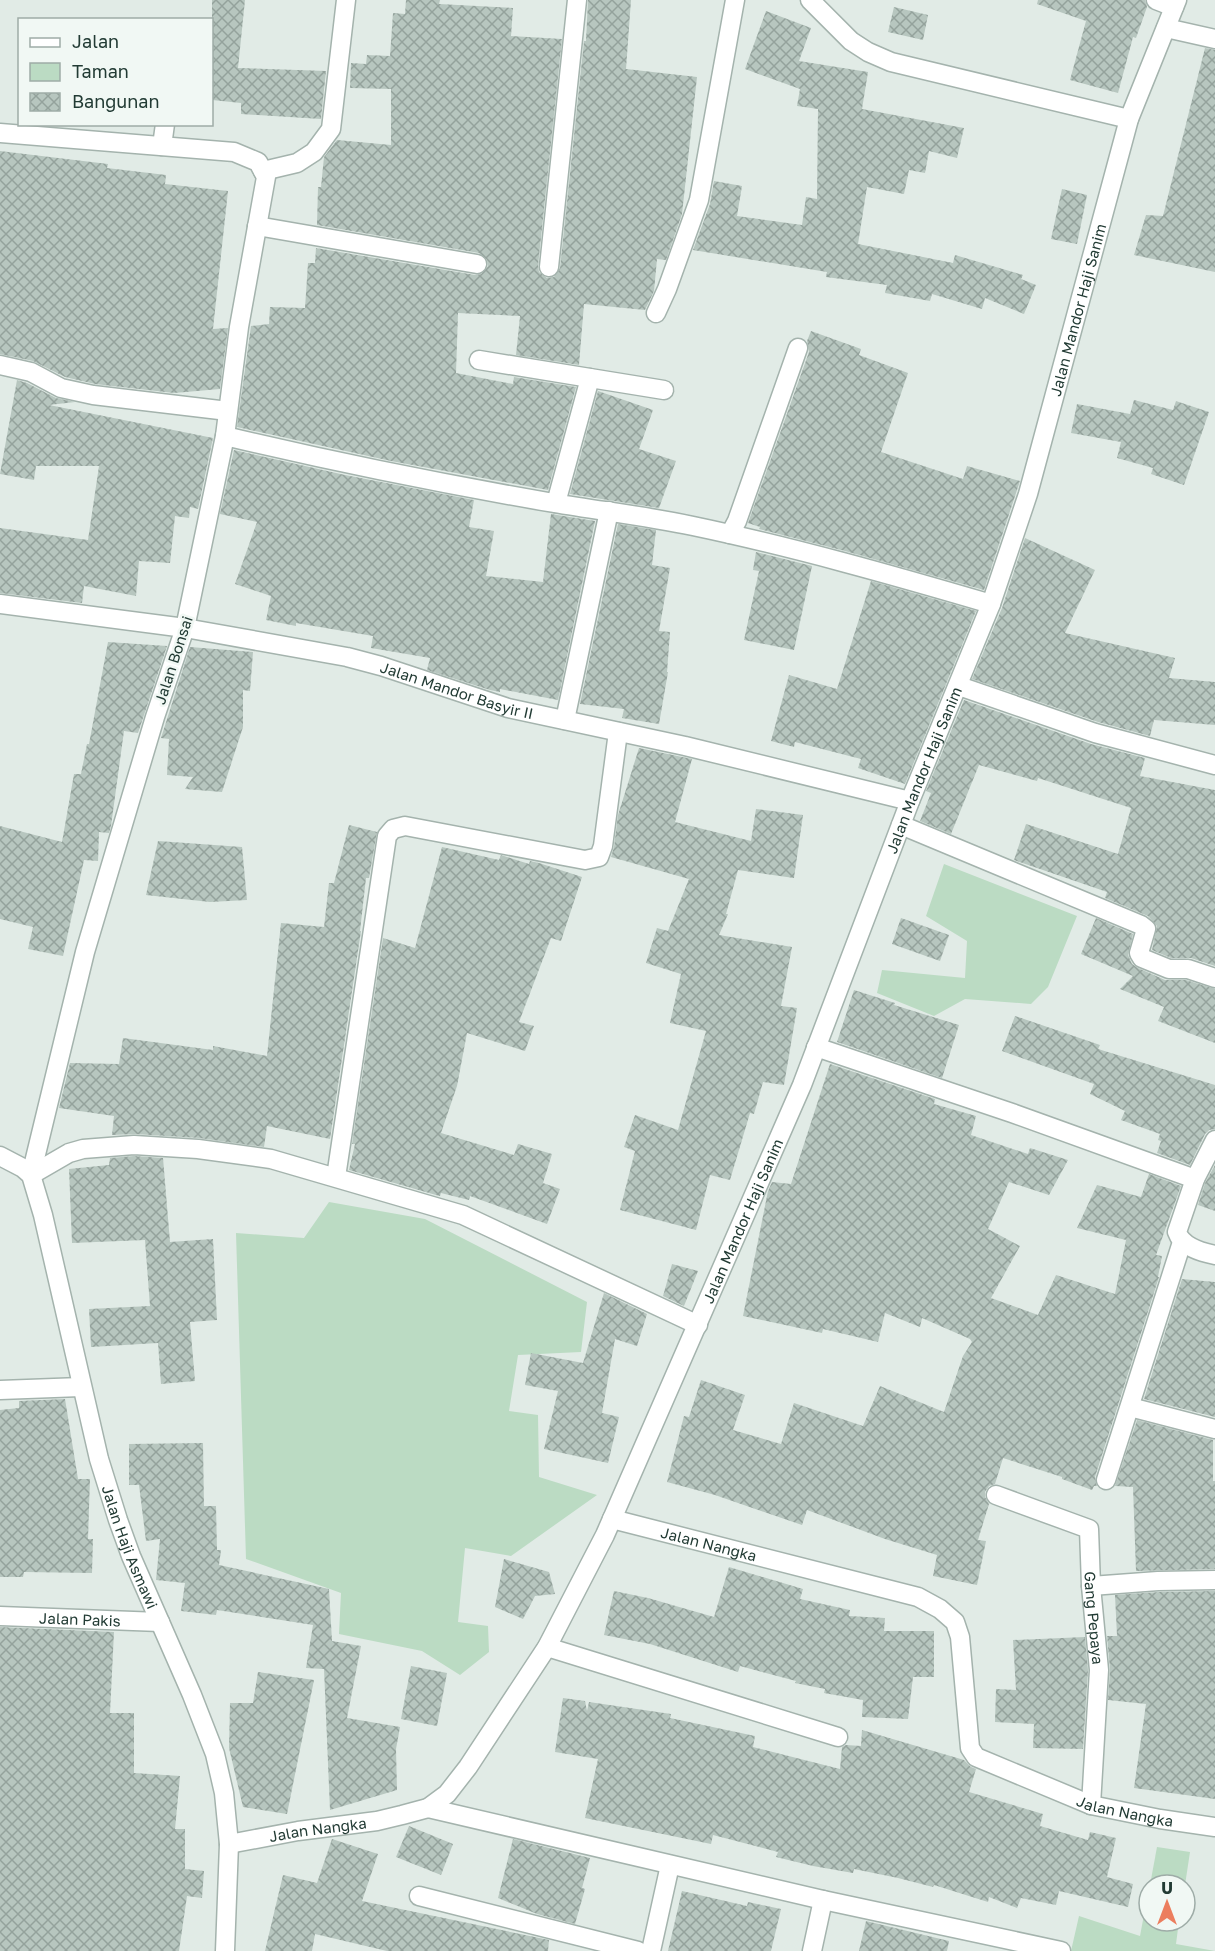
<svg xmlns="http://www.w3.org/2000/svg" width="1215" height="1951" viewBox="0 0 1215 1951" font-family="'Golos Text',sans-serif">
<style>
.green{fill:#bbdbc3}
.building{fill:url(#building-cross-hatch)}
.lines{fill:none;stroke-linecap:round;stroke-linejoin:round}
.minor-casing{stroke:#a4b3ad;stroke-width:21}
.minor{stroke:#fff;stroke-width:18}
.labels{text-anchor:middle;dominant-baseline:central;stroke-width:5;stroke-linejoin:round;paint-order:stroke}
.street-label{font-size:15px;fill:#223b34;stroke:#f1f8f4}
</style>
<defs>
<pattern id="building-cross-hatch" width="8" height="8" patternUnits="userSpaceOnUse" patternTransform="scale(1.5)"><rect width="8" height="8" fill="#b7c6bf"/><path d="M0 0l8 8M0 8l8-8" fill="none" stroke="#94a29c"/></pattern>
</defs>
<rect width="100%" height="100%" fill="#e1ebe6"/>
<!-- green -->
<g class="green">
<path d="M944,864L1077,916L1048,987L1031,1004L965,999L934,1016L877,993L882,970L965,978L967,941L926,916Z"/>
<path d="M329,1202L425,1219L587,1302L581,1352L518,1355L509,1411L538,1415L539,1477L597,1495L511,1556L465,1548L458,1622L488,1626L489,1652L460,1675L422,1651L339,1634L341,1593L246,1559L236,1233L304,1238Z"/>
<path d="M1157,1847L1190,1852L1185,1885H1150Z"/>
<path d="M1149,1888V1921H1179L1176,1944L1215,1951H1071L1079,1916L1140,1936Z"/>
</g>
<!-- building -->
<g class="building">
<path d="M212,0H245L238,68L326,71L321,119L241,114V103L212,100Z"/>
<path d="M406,0H440L439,4L513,8L511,36L562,39L538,266L539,272L547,278L554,277L560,268L584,41H586L588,0H631L626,69L697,77L682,214L666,260L657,259L654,291L645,310L584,304L579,365L516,355L520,316L458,313L456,373L513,384L514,377L576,387L548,490L391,461L237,427L251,326L269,324L270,307L305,308L308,263H315L316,248L475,275L481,274L488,266L487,260L479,253L317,225L318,187H321L324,157L337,140L391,145V89L350,88L351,63L366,64L367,55L390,56L393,13L405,14Z"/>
<path d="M1038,0H1145L1147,7L1136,38L1133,37L1118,93L1070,80L1086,21L1037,4Z"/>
<path d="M894,7L928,15L923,40L888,32Z"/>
<path d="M766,11L811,28L799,61L868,72L862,109L964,128L957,158L929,151L925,173L909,170L904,194L867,187L858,244L953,263L955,255L1023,275L1021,279L1036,285L1024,314L985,298L982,309L932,294L930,301L885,293L887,285L826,277L827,272L693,250L710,204L714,181L742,186L737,216L802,225L806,197L817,199L818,109L797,106L800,89L745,69Z"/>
<path d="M1205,48L1215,50V272L1134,255L1146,215L1163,216Z"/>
<path d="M0,151L108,164L107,168L166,175L165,184L228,191L213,329L228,328L220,389L174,393L95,384L65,377L33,361L0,354Z"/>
<path d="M1062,189L1087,195L1077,244L1051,239Z"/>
<path d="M811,331L861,349L859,355L908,373L881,452L963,479L967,466L1020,481L984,590L845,551L759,529L760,527L748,523L809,352L807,341Z"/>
<path d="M17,380L27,383L56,398L75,402L49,405L213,438L198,509L190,507L189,518L175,516L170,563L139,561L136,596L84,586L82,603L0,593V528L88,540L99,466H36L34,480L0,474Z"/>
<path d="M598,391L653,410L639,449L676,461L659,508L570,494Z"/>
<path d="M1134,400L1173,410L1176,401L1209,412L1184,485L1151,474L1153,468L1117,458L1121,442L1071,433L1077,404L1130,414Z"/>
<path d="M234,450L345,475L474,500L469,527L494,531L486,576L543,582L551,514L595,521L558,700L500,689V692L490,690L427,670L430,658L371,648L373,636L296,623V626L266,620L271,596L235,584L257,522L220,514Z"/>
<path d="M618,524L656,530L652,565L670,568L659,631L670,632L667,672H668L659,724L622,718L624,709L580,704Z"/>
<path d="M1025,538L1095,570L1065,633L1175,658L1169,678L1215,682V725L1154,720L1150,736L1098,722L972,679L1002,608Z"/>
<path d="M756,552L812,566L794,650L744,640L759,571L753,570Z"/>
<path d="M871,581L976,611L905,784L858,768L861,759L795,742L794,747L771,741L789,675L837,689Z"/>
<path d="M108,642L167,646L138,733L124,731L111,826L109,833L99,832L98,861L84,860L63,956L28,949L33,927L0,919V826L62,842L74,774H81L87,744H89Z"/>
<path d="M190,647L253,652L250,691L243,690V727L222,792L185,789L193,777L167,775L169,739L161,738Z"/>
<path d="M964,700L1091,744L1145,758L1140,776L1215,790V966L1191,958H1171L1152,950L1157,926L1148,916L1105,898L1107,892L1014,860L1026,824L1118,854L1131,808L1038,778L1037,781L979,765L951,834L920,821L931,793L926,791Z"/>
<path d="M639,748L692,759L675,822L751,841L756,809L803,815L794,878L738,870L726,914H728L719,935L792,947L781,1006L797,1008L784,1085L763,1082L754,1114L750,1113L730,1180L710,1175L696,1230L620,1210L635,1151L624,1147L635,1115L678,1130L706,1031L670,1023L681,974L646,963L657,928L668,931L689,879L611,857L614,847L618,815Z"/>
<path d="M349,825L377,832L369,878H366L360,931H361L330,1139L267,1126L264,1147L199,1138L135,1134L112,1135L114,1116L59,1108L70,1063L119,1064L123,1038L213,1050V1046L267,1056L281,923L324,927L329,883H334Z"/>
<path d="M158,841L242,847L247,900L210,902L146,895Z"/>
<path d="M442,847L499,860L501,855L529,864L530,861L539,863L582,877L561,941L551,938L519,1022L534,1026L525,1051L467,1033L457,1086L441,1133L514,1155L518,1144L552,1154L543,1183L560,1189L547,1224L470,1196L469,1200L441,1193L440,1196L436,1195L349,1170L355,1144H352L383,938L415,948Z"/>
<path d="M901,918L949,935L940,961L892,944Z"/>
<path d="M1096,918L1133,934L1128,955L1132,964L1138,968L1165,980H1186L1215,989V1043L1158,1021L1164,1007L1120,989L1133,976L1081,954Z"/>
<path d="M854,990L895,1003L894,1005L959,1025L942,1078L837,1042Z"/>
<path d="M1015,1016L1100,1045L1098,1049L1215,1085V1129L1209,1130L1205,1134L1190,1165L1157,1153L1161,1141L1158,1140L1160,1134L1121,1120L1125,1111L1090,1094L1094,1084L1002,1051Z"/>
<path d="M830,1064L935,1099L934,1104L976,1116L971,1135L1028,1154L1030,1148L1068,1160L1049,1195L1009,1182L988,1229L1020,1246L991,1298L1038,1315L1056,1275L1115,1294L1126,1240L1077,1228L1097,1185L1141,1197L1149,1174L1181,1186L1156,1255L1162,1256L1158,1277H1159L1095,1477L1097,1486H1094L1092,1490L1062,1479V1477L1003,1458L995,1484L989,1486L985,1492V1497L989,1504L978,1540L986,1541L977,1585L933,1576L937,1555L885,1539L807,1510L802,1525L715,1495L667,1482L684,1416L689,1417L701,1380L745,1395L733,1430L781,1444L794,1403L863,1426L880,1386L944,1412L963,1356L972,1342L970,1339L922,1318L920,1327L885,1313L878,1342L823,1329L822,1333L743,1316L768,1191L772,1182L791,1184Z"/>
<path d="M134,1156L163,1158L170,1242L213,1239L217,1320L190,1322L195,1381L161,1384L158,1343L91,1347L89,1309L150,1306L145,1240L72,1243L69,1169L109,1165L110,1158Z"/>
<path d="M1215,1165V1211L1198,1205L1205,1183Z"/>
<path d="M672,1264L698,1271L684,1306L663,1296Z"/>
<path d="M1182,1279L1215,1282V1417L1144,1399Z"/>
<path d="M604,1293L647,1314L637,1346L615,1339L602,1413L619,1417L608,1463L544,1449L558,1391L525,1385L531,1353L583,1363Z"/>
<path d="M65,1399L78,1479H90L88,1539H93L92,1573L24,1572L23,1577H0V1410L19,1408V1401Z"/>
<path d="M1137,1420L1213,1440V1481H1215V1569L1136,1571L1133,1487L1115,1486Z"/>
<path d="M203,1443L204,1506H216L217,1550H221L219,1565L329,1589L332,1641L361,1646L347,1718L400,1727L396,1749L397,1790L330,1810L324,1669L306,1668L313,1625L217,1610L216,1615L181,1611L185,1583L156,1580L160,1539L146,1541L139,1485H129V1444Z"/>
<path d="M504,1559L549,1572L555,1594L535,1596L523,1619L495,1607Z"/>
<path d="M729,1567L803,1589L800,1599L850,1610L849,1616L885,1618L884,1631H934V1677H913L908,1719L862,1717L863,1700L824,1693L825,1689L795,1683L796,1681L740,1666L738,1672L650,1644L604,1635L614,1591L648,1598L714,1617Z"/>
<path d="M1215,1591V1799L1134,1788L1146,1704L1108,1700L1110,1669L1107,1636H1117L1115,1595L1159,1592Z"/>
<path d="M0,1627L114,1632L110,1713H134V1773L180,1776L175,1829H185V1869L204,1871L202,1898L187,1896L179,1951H0Z"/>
<path d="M1085,1637L1088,1670L1083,1749L1033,1748L1034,1724L995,1722L996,1689L1016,1690L1013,1640Z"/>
<path d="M411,1666L447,1673L437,1726L401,1719Z"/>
<path d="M258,1672L314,1680L287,1814L243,1807L229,1748L230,1703H253Z"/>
<path d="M563,1698L585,1701L587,1711L589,1702L671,1714L670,1718L755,1736L753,1747L840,1769L842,1747L846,1745L861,1746L862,1730L964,1760L971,1767L976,1769L969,1792L1043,1814L1040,1826L1088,1840L1090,1832L1116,1838L1107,1877L1133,1884L1128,1907L1059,1891L1056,1905L1021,1898L1017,1908L989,1897L988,1902L934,1885L933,1887L898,1878L854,1869L853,1873L813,1866L776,1857L778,1852L713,1835L711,1844L585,1818L598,1759L555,1752Z"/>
<path d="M409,1826L453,1844L441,1875L396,1857Z"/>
<path d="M332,1839L378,1854L362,1901L549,1940L548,1951H387L315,1934L312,1951H265L283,1875L317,1883Z"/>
<path d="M513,1839L590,1858L582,1888L585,1889L575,1924L537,1914L498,1898Z"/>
<path d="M682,1891L747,1906L748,1902L781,1909L771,1951H668Z"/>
<path d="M866,1921L949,1941L947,1951H859Z"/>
</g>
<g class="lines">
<defs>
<g id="minor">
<path d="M810,0L851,41L868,52L891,62L1129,119"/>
<path d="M1156,0L1174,7"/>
<path d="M1166,28L1215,39"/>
<path d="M0,133L234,152L258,162L266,177L239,327L225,436L185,628L155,717L85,952L31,1175"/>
<path d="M162,146L165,124"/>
<path d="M263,171L297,163L314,152L331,129L346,0"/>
<path d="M257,226L477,264"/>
<path d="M549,267L577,0"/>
<path d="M656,313L667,289L699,200L735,0"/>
<path d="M479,360L590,378L556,503"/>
<path d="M0,365L31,372L61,388L93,395L228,411"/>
<path d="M590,378L664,390"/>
<path d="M225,436C334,462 443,484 554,503C600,511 647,516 693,526C793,547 892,575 991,604"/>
<path d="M730,534L737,521L798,348"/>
<path id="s1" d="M0,604L185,628L347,657L381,666L508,708L685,746L910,801"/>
<path d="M959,686L1095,733L1215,765"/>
<path d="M565,720L609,511"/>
<path d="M901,825L1141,925L1146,929L1139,953L1142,958L1169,969H1188L1215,978"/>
<path d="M816,1047L1012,1113L1195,1179"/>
<path d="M1215,1140L1195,1179L1177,1232C1182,1247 1201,1252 1215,1255"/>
<path id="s2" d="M0,1156L23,1168L31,1175L43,1215L99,1459L118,1520L131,1556L192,1695L215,1754L224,1793L229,1844L225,1951"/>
<path d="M31,1175L69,1153L83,1149L134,1145L198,1149L271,1159L463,1215L698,1325"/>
<path d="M336,1177L387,836L393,829L405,826L585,860L599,857L603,846L618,732"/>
<path d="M0,1390L81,1387"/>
<path d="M1130,1407L1215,1429"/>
<path d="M1106,1480L1182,1242"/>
<path id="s3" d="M996,1495L1089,1529L1091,1586L1099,1670L1091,1805"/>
<path id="s4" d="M612,1519L918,1597L940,1609L955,1622L960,1637L970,1748L976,1757L1091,1805L1160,1819L1215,1827"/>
<path d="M1091,1586L1158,1581L1215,1580"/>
<path id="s5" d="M0,1616L160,1622"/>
<path d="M547,1647L838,1737"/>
<path d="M428,1808L823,1900L1061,1951"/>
<path id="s6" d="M229,1844L298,1831L377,1821L402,1815L428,1808L447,1794L468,1767L547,1647L605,1535L802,1085L910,801L991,604L1028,494L1129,119L1177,0"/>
<path d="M419,1896L638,1951"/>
<path d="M651,1951L670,1865"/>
<path d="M812,1951L823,1900"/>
</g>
</defs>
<!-- minor casing -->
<use href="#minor" class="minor-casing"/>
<!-- minor -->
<use href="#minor" class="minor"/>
</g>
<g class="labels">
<!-- street labels -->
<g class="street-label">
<text stroke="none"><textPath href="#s6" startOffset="1845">Jalan Mandor Haji Sanim</textPath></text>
<text transform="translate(173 660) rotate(-72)">Jalan Bonsai</text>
<text stroke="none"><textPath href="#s1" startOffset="466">Jalan Mandor Basyir II</textPath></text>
<text stroke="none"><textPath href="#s6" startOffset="1359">Jalan Mandor Haji Sanim</textPath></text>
<text stroke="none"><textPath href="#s6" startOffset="873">Jalan Mandor Haji Sanim</textPath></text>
<text stroke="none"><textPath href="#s4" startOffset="100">Jalan Nangka</textPath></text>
<text stroke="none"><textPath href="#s2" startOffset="422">Jalan Haji Asmawi</textPath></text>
<text stroke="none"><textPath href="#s3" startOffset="188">Gang Pepaya</textPath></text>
<text stroke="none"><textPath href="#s5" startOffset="80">Jalan Pakis</textPath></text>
<text stroke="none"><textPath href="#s4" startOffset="658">Jalan Nangka</textPath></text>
<text stroke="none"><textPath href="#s6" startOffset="90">Jalan Nangka</textPath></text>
</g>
</g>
<!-- legend -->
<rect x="18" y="18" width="195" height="108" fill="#f1f8f4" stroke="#9eaca7" stroke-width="1.5"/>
<rect x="30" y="38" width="30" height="9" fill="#ffffff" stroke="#9eaca7" stroke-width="1.5"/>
<text x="72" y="48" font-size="18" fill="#223b34">Jalan</text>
<rect x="30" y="63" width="30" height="18" fill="#bbdbc3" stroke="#9eaca7" stroke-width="1.5"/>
<text x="72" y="78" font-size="18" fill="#223b34">Taman</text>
<rect x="30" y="93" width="30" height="18" fill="url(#building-cross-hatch)" stroke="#9eaca7" stroke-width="1.5"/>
<text x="72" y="108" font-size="18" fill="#223b34">Bangunan</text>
<!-- north arrow -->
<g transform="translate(1167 1903)"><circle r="28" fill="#f1f8f4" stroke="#9eaca7" stroke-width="1.5"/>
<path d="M0-4.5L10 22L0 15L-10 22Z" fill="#ec7e5e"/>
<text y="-9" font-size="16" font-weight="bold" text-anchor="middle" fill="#223b34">U</text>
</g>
</svg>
